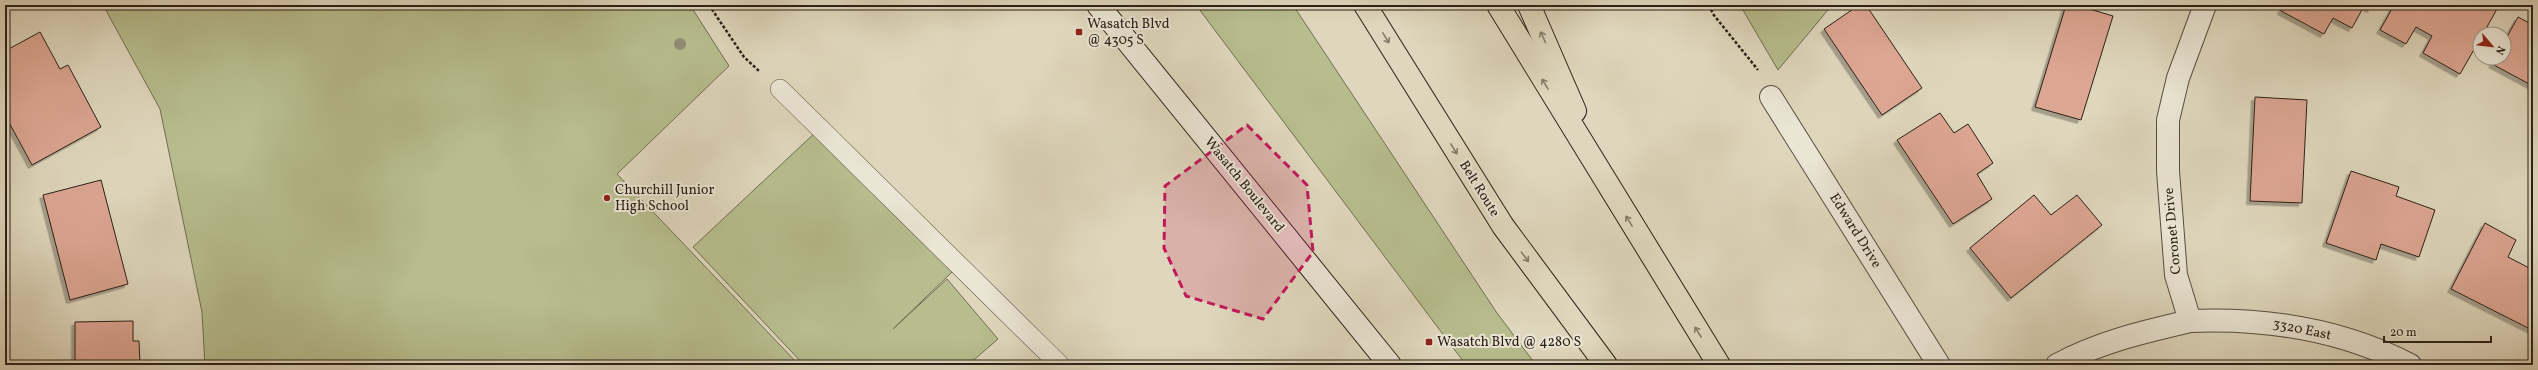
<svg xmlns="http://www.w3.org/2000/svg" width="2538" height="370" viewBox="0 0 2538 370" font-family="Vollkorn,serif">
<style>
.green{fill:#b7bd8e;stroke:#706e52}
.building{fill:#dda693;stroke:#2a2017;filter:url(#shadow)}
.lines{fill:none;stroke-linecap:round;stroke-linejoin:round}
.lane-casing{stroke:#574e40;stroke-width:20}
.street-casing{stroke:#574e40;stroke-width:24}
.secondary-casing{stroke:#2a2017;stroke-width:24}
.highway-casing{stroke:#2a2017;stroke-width:24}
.path{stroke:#2a2017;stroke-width:2.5;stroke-dasharray:3 2;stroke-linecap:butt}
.lane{stroke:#eae5d4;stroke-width:19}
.street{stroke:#eae5d4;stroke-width:22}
.secondary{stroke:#eae5d4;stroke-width:22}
.highway{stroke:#dfd7bd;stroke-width:22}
.tree{fill:#938c76}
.oneway{stroke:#847c6a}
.marked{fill:#c2185b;fill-opacity:0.2;stroke:#c2185b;stroke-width:3;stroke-dasharray:8 5;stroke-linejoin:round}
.poi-dot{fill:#8f2418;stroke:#eae5d4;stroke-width:1.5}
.labels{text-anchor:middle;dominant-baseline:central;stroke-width:4;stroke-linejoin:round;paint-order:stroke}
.poi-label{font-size:14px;fill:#2a2017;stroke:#eae5d4;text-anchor:start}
.street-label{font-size:14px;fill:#2a2017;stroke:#eae5d4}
</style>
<defs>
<filter id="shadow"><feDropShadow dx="-3.5" dy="3.5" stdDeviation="0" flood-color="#0004"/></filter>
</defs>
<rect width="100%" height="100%" fill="#dfd7bd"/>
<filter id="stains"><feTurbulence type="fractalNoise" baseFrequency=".005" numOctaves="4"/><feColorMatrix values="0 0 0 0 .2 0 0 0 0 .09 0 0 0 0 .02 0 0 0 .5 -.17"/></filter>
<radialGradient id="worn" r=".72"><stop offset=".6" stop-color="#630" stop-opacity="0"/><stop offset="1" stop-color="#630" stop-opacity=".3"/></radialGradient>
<!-- green -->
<g class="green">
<path d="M103,5H690L729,66L617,174L799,365H205L202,312L160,109Z"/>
<path d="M1196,5H1293L1497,313L1536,365H1466Z"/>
<path d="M1740,5H1832L1778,70Z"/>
<path d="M818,130L952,272L893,329L947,279L998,339L968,365H804L693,247Z"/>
</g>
<!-- building -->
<g class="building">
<path d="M1859,5H1866L1922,88L1882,115L1824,29Z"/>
<path d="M2066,5H2076L2113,16L2081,120L2035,107Z"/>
<path d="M2284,5H2373L2371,9L2364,6L2352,28L2333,18L2324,34L2281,11Z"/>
<path d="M2394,5H2489L2497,9L2483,34H2480V39L2460,74L2423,53L2432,36L2416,27L2406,44L2380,30Z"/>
<path d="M2518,17L2533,25V86L2492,64L2496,58H2504V42Z"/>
<path d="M40,32L60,69L68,65L101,127L32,165L5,115V51Z"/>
<path d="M2255,97L2307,100L2302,203L2250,201Z"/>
<path d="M1940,113L1954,133L1968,124L1993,163L1977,174L1992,199L1953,224L1897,140Z"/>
<path d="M2351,171L2399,187L2396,196L2435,210L2419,257L2381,244L2376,260L2326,243Z"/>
<path d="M101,180L128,284L70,300L43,195Z"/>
<path d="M2034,195L2051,215L2077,195L2102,225L2011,298L1970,248Z"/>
<path d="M2485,223L2516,240L2508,257L2533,270L2532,330L2451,289Z"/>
<path d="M133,321V341H139L140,365H75V322Z"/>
</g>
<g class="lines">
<defs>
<path id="lane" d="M780,89L1060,365"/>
<g id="street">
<path d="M1771,97L1939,365"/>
<path d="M2190,321C2266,318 2341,329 2410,365"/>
<path d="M2057,365C2099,342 2143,332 2190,321L2176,275L2168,171V120L2178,78L2205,5"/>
</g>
<path id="secondary" d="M1098,5L1390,365"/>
<g id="highway">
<path d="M1365,5L1503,226L1606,365"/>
<path d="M1498,5L1719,365"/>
<path d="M1529,5L1575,111"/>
</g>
</defs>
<!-- lane casing -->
<use href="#lane" class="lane-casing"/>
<!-- street casing -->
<use href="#street" class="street-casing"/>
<!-- secondary casing -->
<use href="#secondary" class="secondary-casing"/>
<!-- highway casing -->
<use href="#highway" class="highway-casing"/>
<!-- path -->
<g class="path">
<path d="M709,5L744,57L759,71"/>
<path d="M1709,5L1713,14L1758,70"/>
</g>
<!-- lane -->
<use href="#lane" class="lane"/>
<!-- street -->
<use href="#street" class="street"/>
<!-- secondary -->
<use href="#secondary" class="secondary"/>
<!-- highway -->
<use href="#highway" class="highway"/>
</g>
<!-- trees -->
<circle class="tree" cx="680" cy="44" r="6"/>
<!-- one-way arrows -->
<defs><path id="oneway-shaft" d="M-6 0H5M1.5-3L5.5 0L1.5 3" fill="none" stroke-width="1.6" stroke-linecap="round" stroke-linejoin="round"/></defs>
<g class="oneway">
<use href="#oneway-shaft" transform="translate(1543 37) rotate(-114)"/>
<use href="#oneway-shaft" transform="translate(1386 38) rotate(58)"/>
<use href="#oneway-shaft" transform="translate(1545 84) rotate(-121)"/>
<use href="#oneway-shaft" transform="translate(1454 149) rotate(58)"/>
<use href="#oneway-shaft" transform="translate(1629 221) rotate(-122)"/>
<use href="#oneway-shaft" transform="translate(1525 257) rotate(53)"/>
<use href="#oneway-shaft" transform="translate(1698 332) rotate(-122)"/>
</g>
<!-- marked area -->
<path class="marked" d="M1247,125L1307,185L1313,252L1263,319L1186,296L1164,248L1165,186Z"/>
<!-- markers -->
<g class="poi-dot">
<rect x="1075" y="28" width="8" height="8" rx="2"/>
<circle cx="607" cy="198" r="4"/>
<rect x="1425" y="338" width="8" height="8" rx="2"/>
</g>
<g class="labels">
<!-- poi labels -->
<g class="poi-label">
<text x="1087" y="24">Wasatch Blvd<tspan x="1087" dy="16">@ 4305 S</tspan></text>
<text x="615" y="190">Churchill Junior<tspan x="615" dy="16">High School</tspan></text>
<text x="1437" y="342">Wasatch Blvd @ 4280 S</text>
</g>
<!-- street labels -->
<g class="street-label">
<text transform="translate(1244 185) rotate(51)">Wasatch Boulevard</text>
<text transform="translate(1479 189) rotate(58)">Belt Route</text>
<text transform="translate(1855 231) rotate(58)">Edward Drive</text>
<text transform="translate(2173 231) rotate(-95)">Coronet Drive</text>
<text transform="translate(2302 330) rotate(12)">3320 East</text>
</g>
</g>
<!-- margin -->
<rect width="2538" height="370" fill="none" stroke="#dfd7bd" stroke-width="20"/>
<rect x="6" y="6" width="2526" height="358" fill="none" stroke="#2a2017" stroke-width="2"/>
<rect x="10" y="10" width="2518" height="350" fill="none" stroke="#2a2017"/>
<!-- north arrow -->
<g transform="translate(2492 46) rotate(118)"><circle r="19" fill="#eae5d4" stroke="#9d9688"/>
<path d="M0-3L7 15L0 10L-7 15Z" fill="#8f2418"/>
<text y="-6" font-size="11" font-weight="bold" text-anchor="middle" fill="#2a2017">N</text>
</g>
<!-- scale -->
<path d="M2384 336v6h107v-6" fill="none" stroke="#2a2017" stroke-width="2"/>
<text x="2390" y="336" font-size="12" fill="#2a2017" stroke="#eae5d4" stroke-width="3" paint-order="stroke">20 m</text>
<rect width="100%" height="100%" filter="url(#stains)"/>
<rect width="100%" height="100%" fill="url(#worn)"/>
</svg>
